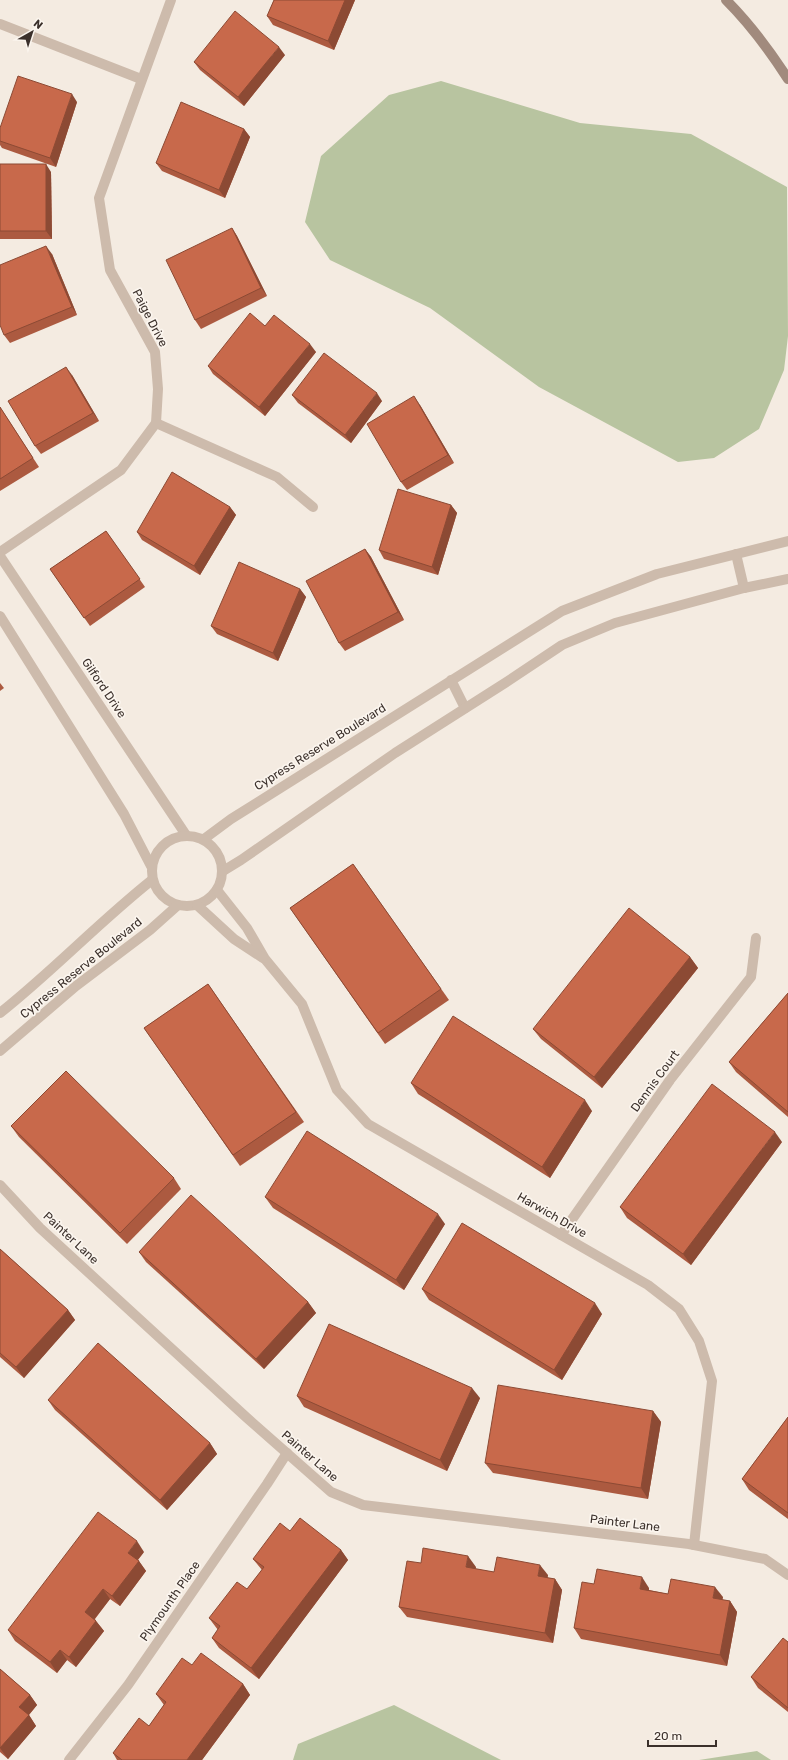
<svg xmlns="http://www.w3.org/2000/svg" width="788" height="1760" viewBox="0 0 788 1760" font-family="Rubik,sans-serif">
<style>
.green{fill:#b8c4a0}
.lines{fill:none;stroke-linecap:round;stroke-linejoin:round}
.street{stroke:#cdbbac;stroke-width:10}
.secondary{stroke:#a18a7d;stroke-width:10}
.wall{fill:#ac5a40}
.shaded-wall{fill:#8c4a34}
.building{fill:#c8694b;stroke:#8c4a34}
.labels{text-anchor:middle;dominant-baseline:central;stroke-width:3.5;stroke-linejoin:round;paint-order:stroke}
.street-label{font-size:12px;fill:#3b302b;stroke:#fbf5ee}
</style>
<rect width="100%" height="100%" fill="#f4ebe1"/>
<!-- green -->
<g class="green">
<path d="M441,81L580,123L691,134L787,187L788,336L784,370L759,429L714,458L678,462L539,387L430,308L330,260L305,222L321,156L389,95Z"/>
<path d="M394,1705L501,1760H293L298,1744Z"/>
<path d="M757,1751L771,1760H699Z"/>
</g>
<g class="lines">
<!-- street -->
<g class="street">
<path d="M0,24L141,79"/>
<path d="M156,423L277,477L313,507"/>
<path d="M0,552L121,470L156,423L158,389L155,352L110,270L99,198L171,0"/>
<path d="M736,554L744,588"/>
<path d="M0,556L186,835"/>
<path d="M0,616L124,814L151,866"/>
<path d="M451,680L465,708"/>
<circle cx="187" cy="871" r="35"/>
<path d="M204,839L231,819L562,611L657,574L788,541"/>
<path d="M223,871L241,860L395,753L505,683L562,645L615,623L744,588L788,579"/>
<path d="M217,890L247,928L265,959L302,1004L337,1090L368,1124L648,1285L679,1309L699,1341L712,1381L694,1545"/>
<path d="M197,905L234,939L263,958"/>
<path d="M0,1013C53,971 99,922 152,880"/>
<path d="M0,1051L76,986L150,930L178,905"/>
<path d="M0,1185L40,1228L246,1417L331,1492L363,1505L689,1544L765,1559L788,1575"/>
<path d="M561,1235L670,1080L751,977L756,938"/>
<path d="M69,1760L128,1685L267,1484L287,1453"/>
</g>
<!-- secondary -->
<path class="secondary" d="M726,0C750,24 770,51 788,79"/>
</g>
<!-- wall -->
<g class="wall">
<path d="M274,0H355L334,50L273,25L267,16Z"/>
<path d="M285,55L244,106L200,70L194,62Z"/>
<path d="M77,102L56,167L2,148L0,145V128Z"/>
<path d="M244,129L250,137L225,198L162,171L156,163Z"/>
<path d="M0,164L51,172L52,239H0Z"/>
<path d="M232,228L237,236L267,296L201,329L195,320Z"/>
<path d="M52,254L77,315L10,343L4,335Z"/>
<path d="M265,326L316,352L265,416L213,374L208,366Z"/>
<path d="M72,375L99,421L41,454L35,446Z"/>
<path d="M292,395L382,401L351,443L298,403Z"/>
<path d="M420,405L454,463L407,490L401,482Z"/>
<path d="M0,407L39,467L0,491Z"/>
<path d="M451,505L457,513L438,575L384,559L379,550Z"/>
<path d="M230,507L236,515L200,575L142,540L137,532Z"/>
<path d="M106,531L145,587L90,626L50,569Z"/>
<path d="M365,549L371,557L404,620L345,651L339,643Z"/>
<path d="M300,589L306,597L278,661L217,634L211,626Z"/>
<path d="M0,683L4,688L0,691Z"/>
<path d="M353,864L449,1000L385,1044L290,908Z"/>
<path d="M690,957L698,968L602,1088L541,1039L533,1029Z"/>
<path d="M208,984L304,1122L240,1166L144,1028Z"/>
<path d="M788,993V1117L736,1072L729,1062Z"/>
<path d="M411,1083L592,1111L550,1178L418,1094Z"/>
<path d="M11,1126L174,1178L181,1189L127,1244L19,1137Z"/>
<path d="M782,1142L691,1265L627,1218L620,1207Z"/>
<path d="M265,1197L445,1224L404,1290L273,1208Z"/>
<path d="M0,1249L68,1310L75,1320L24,1378L0,1357Z"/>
<path d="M139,1252L308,1302L316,1313L264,1369L146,1262Z"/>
<path d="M422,1289L602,1314L562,1380L429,1300Z"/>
<path d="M297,1396L480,1398L447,1471L304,1407Z"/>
<path d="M48,1400L210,1443L217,1454L167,1510L55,1410Z"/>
<path d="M653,1411L661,1422L648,1499L493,1473L485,1463Z"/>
<path d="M788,1417V1519L749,1490L742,1479Z"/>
<path d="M290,1531L341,1550L348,1560L259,1679L219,1648L212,1638L218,1630L209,1618L247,1589L262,1570L253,1559Z"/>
<path d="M144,1552L138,1560L146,1571L120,1606L110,1599L95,1619L96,1621L104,1631L76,1667L67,1660L57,1673L15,1641L8,1630Z"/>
<path d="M421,1563L476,1567L475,1569L494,1572L548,1575L547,1578L555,1579L562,1590L553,1643L407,1617L399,1607Z"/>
<path d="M594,1584L649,1588V1590L668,1594L723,1597L722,1600L730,1601L737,1612L727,1666L581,1639L574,1628Z"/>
<path d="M788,1642V1712L758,1688L751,1677Z"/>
<path d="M192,1665L243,1684L250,1695L202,1760H117L113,1753L149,1726L164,1705L156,1694Z"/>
<path d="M0,1669L30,1695L37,1705L29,1715L36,1726L8,1759L0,1752Z"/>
</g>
<!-- shaded-wall -->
<g class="shaded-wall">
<path d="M345,0H355L334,50L328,41Z"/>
<path d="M279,47L285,55L244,106L238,97Z"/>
<path d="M72,94L77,102L56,167L50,158Z"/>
<path d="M244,129L250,137L225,198L219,190Z"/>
<path d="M46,164L51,172L52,239L46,231Z"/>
<path d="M232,228L237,236L267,296L261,288Z"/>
<path d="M46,246L52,254L77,315L72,307Z"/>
<path d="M310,344L316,352L265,416L259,407Z"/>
<path d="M66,367L72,375L99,421L93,413Z"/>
<path d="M377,393L382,401L351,443L345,435Z"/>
<path d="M414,396L420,405L454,463L448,455Z"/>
<path d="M451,505L457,513L438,575L432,567Z"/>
<path d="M230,507L236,515L200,575L194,566Z"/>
<path d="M365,549L371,557L404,620L398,612Z"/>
<path d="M300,589L306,597L278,661L273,653Z"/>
<path d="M690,957L698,968L602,1088L594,1077Z"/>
<path d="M585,1100L592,1111L550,1178L542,1167Z"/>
<path d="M775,1132L782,1142L691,1265L683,1254Z"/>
<path d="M438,1214L445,1224L404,1290L396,1280Z"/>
<path d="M308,1302L316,1313L264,1369L256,1359Z"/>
<path d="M595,1303L602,1314L562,1380L554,1370Z"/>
<path d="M68,1310L75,1320L24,1378L16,1367Z"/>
<path d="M472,1388L480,1398L447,1471L440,1460Z"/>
<path d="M653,1411L661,1422L648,1499L641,1488Z"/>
<path d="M210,1443L217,1454L167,1510L160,1500Z"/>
<path d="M137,1541L144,1552L135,1563L128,1553Z"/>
<path d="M341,1550L348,1560L259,1679L251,1668Z"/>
<path d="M468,1556L476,1567L473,1578L466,1567Z"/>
<path d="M139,1561L146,1571L120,1606L112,1596Z"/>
<path d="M540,1565L548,1575L546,1587L538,1576Z"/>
<path d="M642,1577L649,1588L647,1599L640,1589Z"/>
<path d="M555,1579L562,1590L553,1643L545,1633Z"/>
<path d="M715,1587L723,1597L720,1609L713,1598Z"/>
<path d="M103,1589L110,1599L92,1622L85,1612Z"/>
<path d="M730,1601L737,1612L727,1666L720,1655Z"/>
<path d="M96,1621L104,1631L76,1667L69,1657Z"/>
<path d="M60,1650L67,1660L57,1673L50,1662Z"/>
<path d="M243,1684L250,1695L202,1760H187Z"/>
<path d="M30,1695L37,1705L27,1717L19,1707Z"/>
<path d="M29,1715L36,1726L8,1759L0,1748Z"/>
</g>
<!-- building -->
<g class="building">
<path d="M274,0H345L328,41L267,16Z"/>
<path d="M235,11L279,47L238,97L194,62Z"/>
<path d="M18,76L72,94L50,158L0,141V128Z"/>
<path d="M181,102L244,129L219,190L156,163Z"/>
<rect x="0" y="164" width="46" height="67"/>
<path d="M232,228L261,288L195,320L166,260Z"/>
<path d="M46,246L72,307L4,335L0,325V265Z"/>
<path d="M250,313L265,326L274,315L310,344L259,407L208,366Z"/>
<path d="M324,353L377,393L345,435L292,395Z"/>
<path d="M66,367L93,413L35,446L8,401Z"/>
<path d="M414,396L448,455L401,482L367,424Z"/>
<path d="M0,407L33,458L0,479Z"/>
<path d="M172,472L230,507L194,566L137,532Z"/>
<path d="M398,489L451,505L432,567L379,550Z"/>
<path d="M106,531L140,579L84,618L50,569Z"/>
<path d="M365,549L398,612L339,643L306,581Z"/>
<path d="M239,562L300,589L273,653L211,626Z"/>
<path d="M353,864L441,989L378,1033L290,908Z"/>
<path d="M629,908L690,957L594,1077L533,1029Z"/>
<path d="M208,984L296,1112L233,1155L144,1028Z"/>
<path d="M788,993V1112L729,1062Z"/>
<path d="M453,1016L585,1100L542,1167L411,1083Z"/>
<path d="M66,1071L174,1178L120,1233L11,1126Z"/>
<path d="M712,1084L775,1132L683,1254L620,1207Z"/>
<path d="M307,1131L438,1214L396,1280L265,1197Z"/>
<path d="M191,1195L308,1302L256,1359L139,1252Z"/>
<path d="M462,1223L595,1303L554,1370L422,1289Z"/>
<path d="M0,1249L68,1310L16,1367L0,1353Z"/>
<path d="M329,1324L472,1388L440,1460L297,1396Z"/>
<path d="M98,1343L210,1443L160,1500L48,1400Z"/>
<path d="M498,1385L653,1411L641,1488L485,1463Z"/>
<path d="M788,1417V1513L742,1479Z"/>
<path d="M98,1512L137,1541L128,1553L139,1561L112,1596L103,1589L85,1612L96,1621L69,1657L60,1650L50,1662L8,1630Z"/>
<path d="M300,1518L341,1550L251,1668L212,1638L220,1626L209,1618L237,1582L247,1589L264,1567L253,1559L280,1523L290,1531Z"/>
<path d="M423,1548L468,1556L466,1567L494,1572L497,1557L540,1565L538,1576L555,1579L545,1633L399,1607L407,1561L421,1563Z"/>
<path d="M597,1569L642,1577L640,1589L668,1594L671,1579L715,1587L713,1598L730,1601L720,1655L574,1628L582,1582L594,1584Z"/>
<path d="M783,1638L788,1642V1708L751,1677Z"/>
<path d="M201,1653L243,1684L187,1760H122L113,1753L139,1718L149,1726L166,1702L156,1694L182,1658L192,1665Z"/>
<path d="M0,1669L30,1695L19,1707L29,1715L0,1748Z"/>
</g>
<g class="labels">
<!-- street labels -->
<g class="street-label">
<text transform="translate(150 318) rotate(63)">Paige Drive</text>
<text transform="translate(104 688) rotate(56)">Gilford Drive</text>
<text transform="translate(320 747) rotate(-32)">Cypress Reserve Boulevard</text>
<text transform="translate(81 968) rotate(-39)">Cypress Reserve Boulevard</text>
<text transform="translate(655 1081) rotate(-54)">Dennis Court</text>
<text transform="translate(552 1215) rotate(30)">Harwich Drive</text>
<text transform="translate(71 1238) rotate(43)">Painter Lane</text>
<text transform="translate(310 1456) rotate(41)">Painter Lane</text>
<text transform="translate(625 1523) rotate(7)">Painter Lane</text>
<text transform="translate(170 1601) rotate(-55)">Plymounth Place</text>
</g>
</g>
<!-- north arrow -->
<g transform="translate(32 32) rotate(39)" stroke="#fbf5ee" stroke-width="3" paint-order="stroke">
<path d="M0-3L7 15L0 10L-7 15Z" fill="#3b302b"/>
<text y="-6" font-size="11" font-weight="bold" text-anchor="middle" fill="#3b302b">N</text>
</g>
<!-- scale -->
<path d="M648 1740v6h68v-6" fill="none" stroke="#3b302b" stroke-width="2"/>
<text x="654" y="1740" font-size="12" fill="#3b302b" stroke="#fbf5ee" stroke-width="3" paint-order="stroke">20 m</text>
</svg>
